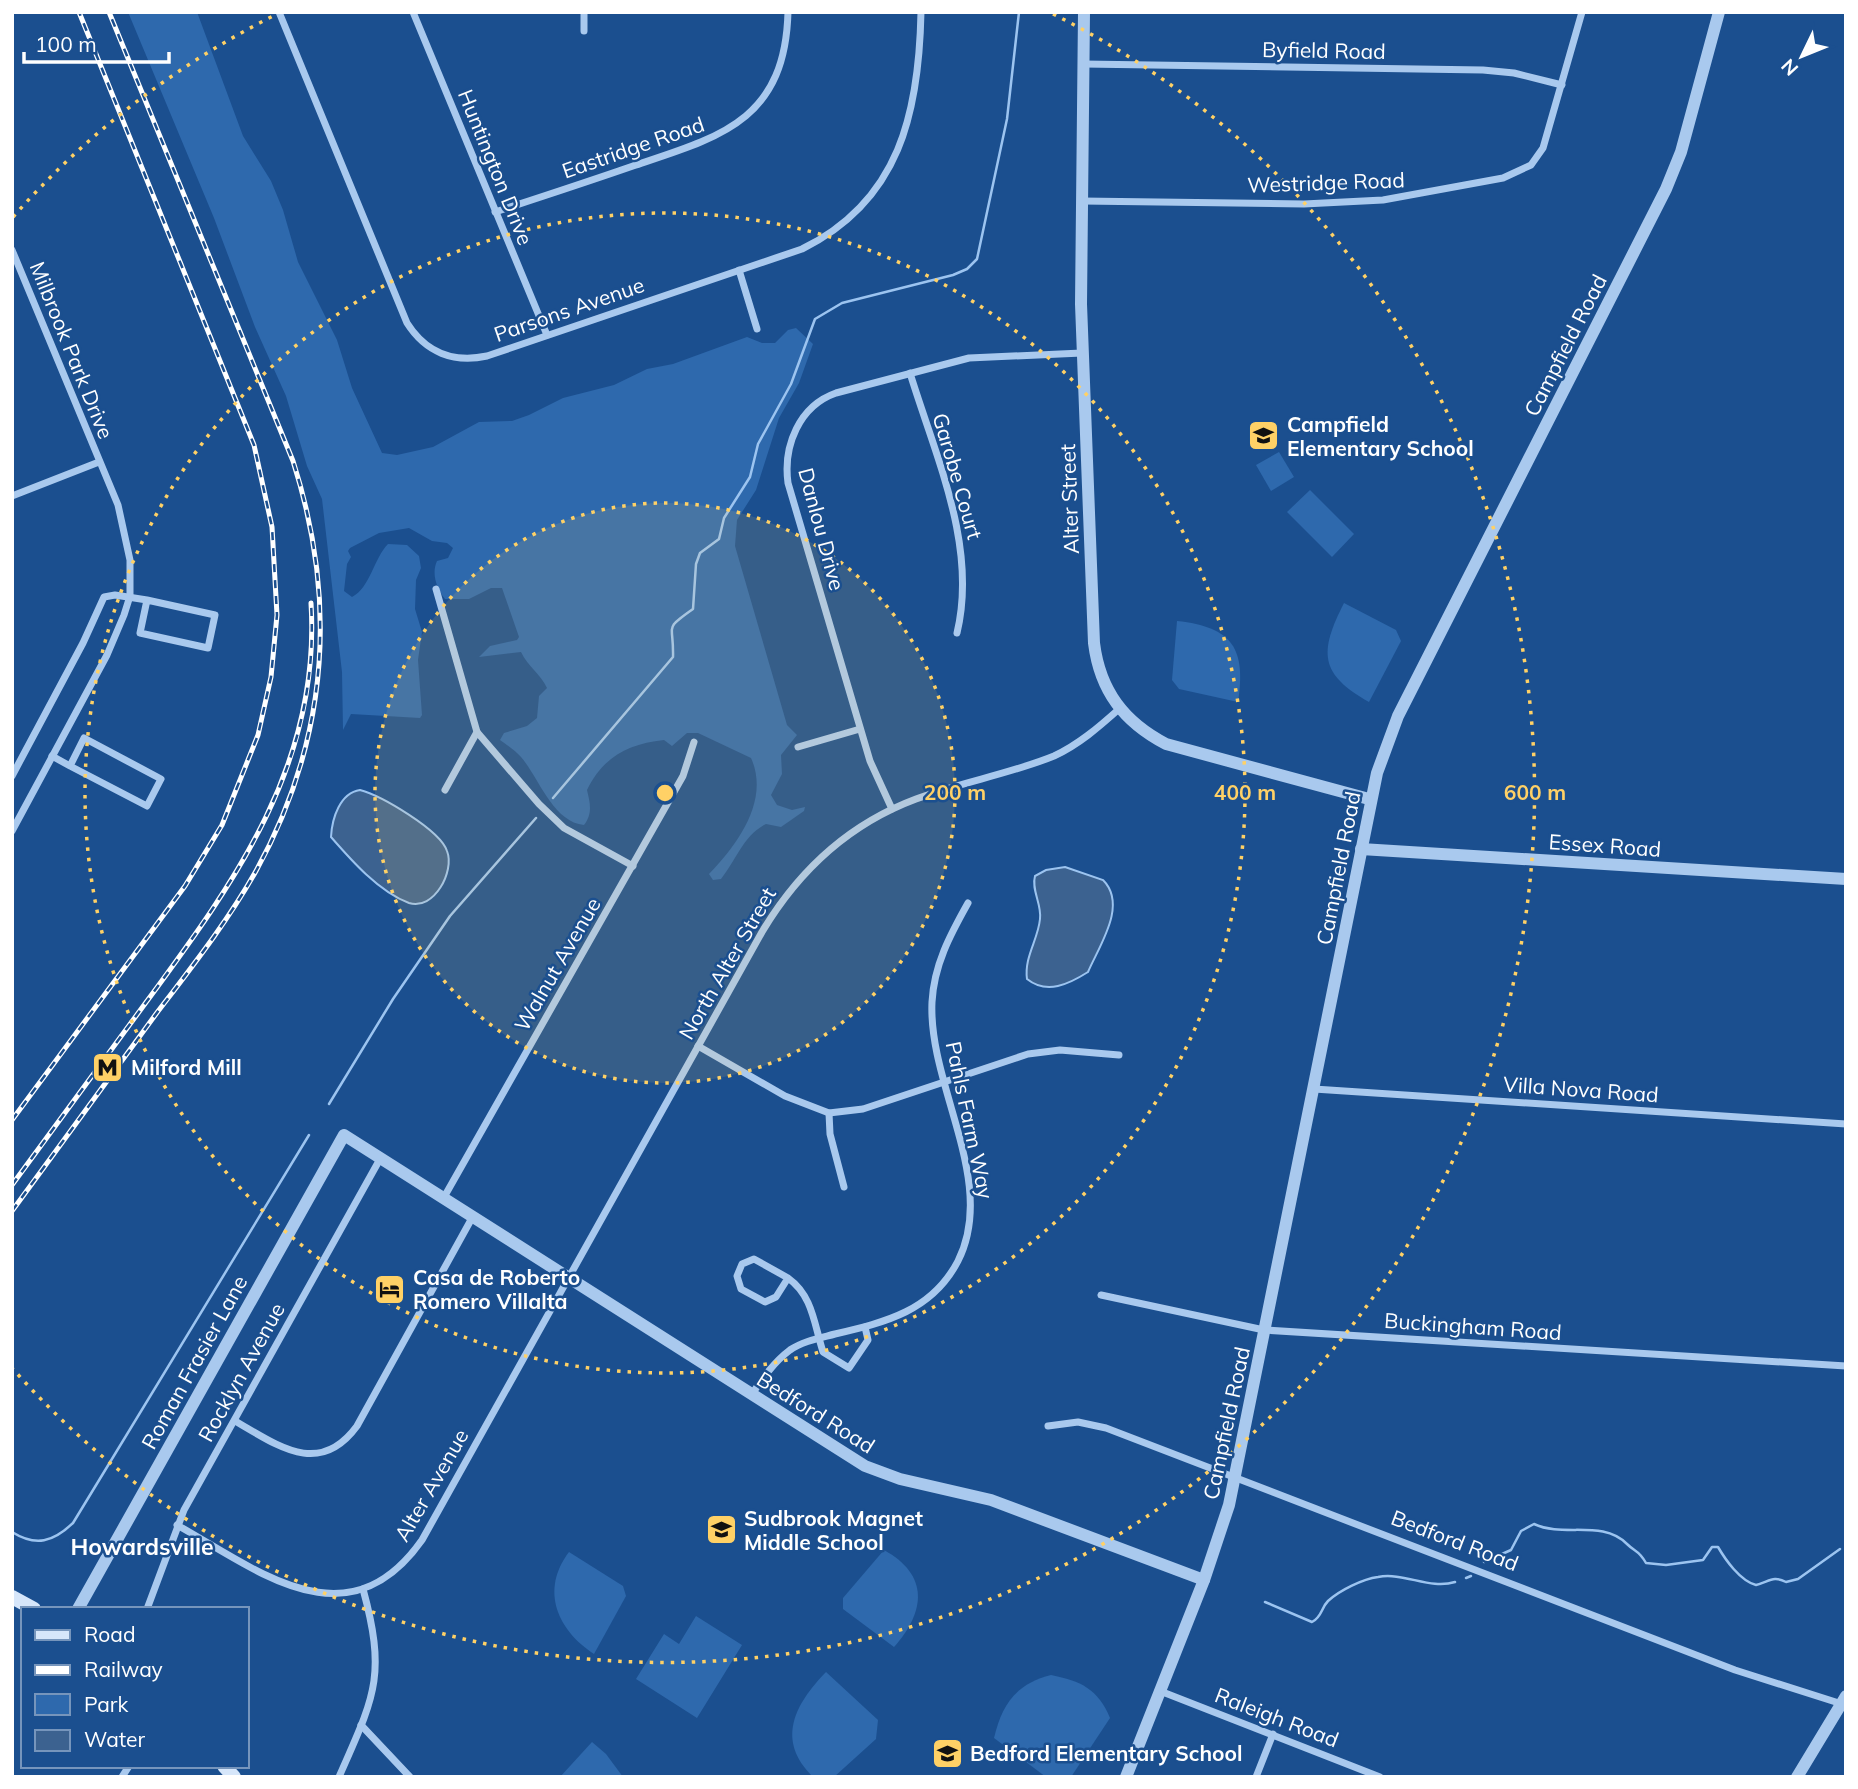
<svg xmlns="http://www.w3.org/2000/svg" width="1858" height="1789" viewBox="0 0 1858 1789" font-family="Mulish,sans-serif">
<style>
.green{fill:#2e69ad}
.water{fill:#3c6290;stroke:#9cc4f0;stroke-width:2}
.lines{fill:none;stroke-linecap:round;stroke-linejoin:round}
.stream{stroke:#9cc4f0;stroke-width:2.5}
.minor{stroke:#a9c9ee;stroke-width:7}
.tertiary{stroke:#a9c9ee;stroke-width:12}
.secondary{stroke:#d6e6fa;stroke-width:14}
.rail-casing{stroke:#fff;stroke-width:5}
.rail{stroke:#1b4f8f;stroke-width:2.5;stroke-dasharray:8;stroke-linecap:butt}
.ring{fill:none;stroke:#ffd166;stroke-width:3.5;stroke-dasharray:3.5 7}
.labels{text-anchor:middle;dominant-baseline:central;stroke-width:5;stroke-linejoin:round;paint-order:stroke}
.street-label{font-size:21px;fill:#fff;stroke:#1b4f8f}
.poi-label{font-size:21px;font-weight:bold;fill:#fff;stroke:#1b4f8f;text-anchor:start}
.neighbourhood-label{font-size:23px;font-weight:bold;fill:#fff;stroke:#1b4f8f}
.centre{fill:#ffd166;stroke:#1b4f8f;stroke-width:3.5}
.ring-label{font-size:21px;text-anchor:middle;font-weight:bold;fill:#ffd166;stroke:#1b4f8f;stroke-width:5;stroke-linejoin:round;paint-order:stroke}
</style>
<rect width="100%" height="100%" fill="#1b4f8f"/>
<!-- green -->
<g class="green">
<path d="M128,12H197L243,136L271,181L283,210L298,262L337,340L352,388L382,453L397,455L433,447L479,422L512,421L529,415L563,398L614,385L647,369L673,364L747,337L762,343H775L788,330L796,328L813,344L799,383L779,418L756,490L737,520L735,546L787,725L797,735L781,755L782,774L771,795L777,805L792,810L805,807L804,811L781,827L766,824C743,836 737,859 721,879L713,880L709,874C738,844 770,800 751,758L698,733H687L672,746L664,740C628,744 603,757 587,790C590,803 593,813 584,825C553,822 539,778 521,757C516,751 507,745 500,740L504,733L527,726L537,718L539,696L547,688C540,673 528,667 521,652L479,657L490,646L517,640L519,637L502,588H491L469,599H445C437,589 431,574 437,561L448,558L453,548L447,543L432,541L409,528L379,533L350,548L348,551L351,557L347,564L344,591L352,597C370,588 374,558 388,544L407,545L419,556L421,568L416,580L415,609L422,632L418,660L422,715L420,718L351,714L343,730L342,672L322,499L307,466L286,396L255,327L214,218Z"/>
<path d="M1279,452L1294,477L1271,491L1256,465Z"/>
<path d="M1310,490L1354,534L1332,557L1287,512Z"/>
<path d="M1344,603L1396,630L1401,641L1369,702C1319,674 1319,652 1344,603Z"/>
<path d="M1177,621C1233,627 1246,649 1238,702L1179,689L1172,680Z"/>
<path d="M884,1550C929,1575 926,1611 894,1647L843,1609V1598Z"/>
<path d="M569,1552L623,1586L626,1596L594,1654C557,1630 540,1590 569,1552Z"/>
<path d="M696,1616L742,1645L697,1718L636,1679L664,1634L679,1644Z"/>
<path d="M826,1672L878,1720L876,1739L834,1777H813C775,1740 795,1704 826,1672Z"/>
<path d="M1051,1675C1081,1681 1098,1689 1110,1718L1071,1777H1046L994,1738C1002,1704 1016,1684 1051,1675Z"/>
<path d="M592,1742L606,1754L623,1777H560Z"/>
</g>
<!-- water -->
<g class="water">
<path d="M360,790C382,796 440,830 447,851C455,871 434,911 409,903C379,892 351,860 331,837C332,818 340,793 360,790Z"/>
<path d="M1065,867L1103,880C1128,905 1099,946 1088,972C1069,984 1047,995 1027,979C1024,957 1038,940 1040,919C1042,904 1031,890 1035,876L1046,870Z"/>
</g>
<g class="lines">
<!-- stream -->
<g class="stream">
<path d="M553,798L673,657C674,623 663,630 693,609L696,564L700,553L719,539L724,518L750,477L758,444L791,384L815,319L842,303L953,275L967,269L977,259L1007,119L1019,12"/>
<path d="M329,1104L393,999L450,916L536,818"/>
<path d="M12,1532C36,1547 53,1542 73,1523L309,1135"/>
<path d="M1484,1562L1511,1550L1521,1531L1534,1524C1564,1538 1602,1519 1627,1544C1635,1552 1639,1550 1646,1563L1666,1565L1703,1560L1712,1547H1718C1725,1559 1740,1581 1756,1585C1769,1582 1773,1575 1786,1582L1798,1579L1840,1549"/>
<path d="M1466,1578L1471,1576"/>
<path d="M1265,1602L1312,1622C1322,1617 1321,1608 1328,1601C1340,1590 1363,1579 1378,1577C1404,1572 1430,1590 1455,1582"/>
</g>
<!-- minor -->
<g class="minor">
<path d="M279,12L407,323C426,353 454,363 487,356L802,249C900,201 919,112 921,12"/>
<path d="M413,12L547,335"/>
<path d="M584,31V12"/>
<path d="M1083,64L1483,70L1514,73L1562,85"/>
<path d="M1082,201L1304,204L1383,200L1503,178L1531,165L1543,148L1582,12"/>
<path d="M495,212C541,197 587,182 633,166C720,137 785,121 788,12"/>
<path d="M12,250L118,505L130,560V596L124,615L107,655L12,831"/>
<path d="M739,270L757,329"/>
<path d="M910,373C935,455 978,546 957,633"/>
<path d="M12,496L99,462"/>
<path d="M436,589L477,732L445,790"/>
<path d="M477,732L539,804L564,828L633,866"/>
<path d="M798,747L860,729"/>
<path d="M52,756L70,766L84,738L161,779L147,806L70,766"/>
<path d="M12,776L83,643L104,597L115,595L147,600L140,633L208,648L215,615L147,600"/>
<path d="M892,809L870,761L788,483C783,446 799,406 836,393L969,358L1082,353"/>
<path d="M698,1046L785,1096L829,1113L863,1109L1028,1054L1060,1050L1119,1055"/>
<path d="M1314,1089L1846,1124"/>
<path d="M829,1113L830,1134L844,1187"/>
<path d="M443,1199L683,776L694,742"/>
<path d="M788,1278L754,1259L742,1264L737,1276L741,1289L765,1302L776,1297L788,1278C813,1296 814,1324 823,1352L849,1368L868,1340L865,1327"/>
<path d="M1101,1295L1264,1330L1846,1366"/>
<path d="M752,1394C763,1378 774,1362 790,1350C803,1341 820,1338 835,1334C886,1322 932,1311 958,1261C998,1182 928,1086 932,1002C934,965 950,935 968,903"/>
<path d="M235,1421C277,1445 319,1478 357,1426L472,1218"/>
<path d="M1048,1426L1078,1422L1106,1428L1735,1670L1842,1704"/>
<path d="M177,1525C259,1571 348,1645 422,1540L762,932C799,870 849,824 916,799C961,782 1010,774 1054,756C1078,745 1099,727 1119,709"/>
<path d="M147,1609L184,1510L380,1159"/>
<path d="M1160,1691L1380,1777"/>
<path d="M361,1725L410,1777"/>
<path d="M122,1777L129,1766"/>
<path d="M339,1777C374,1697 387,1677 363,1589"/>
<path d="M1256,1777L1273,1734"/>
</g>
<!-- tertiary -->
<g class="tertiary">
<path d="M1084,12L1081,304L1094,643C1100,691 1124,722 1166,744L1369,799"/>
<path d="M1361,849L1846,879"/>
<path d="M78,1609L344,1135L865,1466L900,1479L991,1500L1204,1580"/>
<path d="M1126,1777L1204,1580L1229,1505L1377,773L1398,716L1666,189L1681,152L1719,12"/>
<path d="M1797,1777L1846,1696"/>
</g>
<!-- secondary -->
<g class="secondary">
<path d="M12,1597L34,1609"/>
<path d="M224,1766L234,1777"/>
</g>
<defs>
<g id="rail">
<path d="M12,1120L185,886L222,825L258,735L271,677L277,615L272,527L254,445L79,12"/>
<path d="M12,1185C57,1124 102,1062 147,1001C236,880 321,763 311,603"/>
<path d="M12,1211C60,1145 108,1080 156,1014C191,968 228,921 256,871C328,740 338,602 293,461L109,12"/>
</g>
</defs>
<!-- rail casing -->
<use href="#rail" class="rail-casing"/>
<!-- rail -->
<use href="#rail" class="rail"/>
</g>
<!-- distance rings -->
<circle cx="665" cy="793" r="290" fill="#ffd166" fill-opacity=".12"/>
<g class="ring">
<circle cx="665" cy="793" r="290"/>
<circle cx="665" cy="793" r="580"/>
<path d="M13 217A870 870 0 0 1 277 14M1053 14A870 870 0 1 1 13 1369"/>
</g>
<!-- icons -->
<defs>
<symbol id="school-square" viewBox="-11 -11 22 22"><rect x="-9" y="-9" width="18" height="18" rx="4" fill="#ffd166" stroke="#1b4f8f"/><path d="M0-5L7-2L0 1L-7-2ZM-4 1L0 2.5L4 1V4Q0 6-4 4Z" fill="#111"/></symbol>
<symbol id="metro-square" viewBox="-11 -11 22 22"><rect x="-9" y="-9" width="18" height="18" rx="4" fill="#ffd166" stroke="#1b4f8f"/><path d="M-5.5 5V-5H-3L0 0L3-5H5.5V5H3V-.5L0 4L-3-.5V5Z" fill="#111"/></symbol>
<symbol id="hotel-square" viewBox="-11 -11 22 22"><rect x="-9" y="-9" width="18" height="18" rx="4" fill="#ffd166" stroke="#1b4f8f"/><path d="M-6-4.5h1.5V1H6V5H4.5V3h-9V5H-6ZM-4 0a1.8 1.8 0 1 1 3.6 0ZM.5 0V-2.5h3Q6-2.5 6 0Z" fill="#111"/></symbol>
</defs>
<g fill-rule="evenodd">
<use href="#school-square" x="1246" y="418" width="35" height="35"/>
<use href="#metro-square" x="90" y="1050" width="35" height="35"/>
<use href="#hotel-square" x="372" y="1272" width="35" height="35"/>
<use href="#school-square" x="704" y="1512" width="35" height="35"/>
<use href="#school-square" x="930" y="1736" width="35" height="35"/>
</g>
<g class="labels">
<!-- street labels -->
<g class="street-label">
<text transform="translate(1324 50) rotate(1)">Byfield Road</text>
<text transform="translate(633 147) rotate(-19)">Eastridge Road</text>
<text transform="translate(496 167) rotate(68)">Huntington Drive</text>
<text transform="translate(1326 182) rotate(-2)">Westridge Road</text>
<text transform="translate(569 309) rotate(-19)">Parsons Avenue</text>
<text transform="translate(1565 345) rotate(-63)">Campfield Road</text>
<text transform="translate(72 350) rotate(68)">Milbrook Park Drive</text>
<text transform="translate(958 476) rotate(74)">Garobe Court</text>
<text transform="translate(1069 499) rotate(-92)">Alter Street</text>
<text transform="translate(822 529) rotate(75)">Danlou Drive</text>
<text transform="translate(1605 845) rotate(4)">Essex Road</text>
<text transform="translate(1338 868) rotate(-79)">Campfield Road</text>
<text transform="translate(727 963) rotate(-60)">North Alter Street</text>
<text transform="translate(557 964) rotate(-60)">Walnut Avenue</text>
<text transform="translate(1581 1089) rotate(4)">Villa Nova Road</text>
<text transform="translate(970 1120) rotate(78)">Pahls Farm Way</text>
<text transform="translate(1473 1326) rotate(4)">Buckingham Road</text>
<text transform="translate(194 1362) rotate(-61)">Roman Frasier Lane</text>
<text transform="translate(241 1372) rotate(-61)">Rocklyn Avenue</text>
<text transform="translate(816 1412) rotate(32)">Bedford Road</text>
<text transform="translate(1226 1423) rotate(-78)">Campfield Road</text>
<text transform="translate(431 1485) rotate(-60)">Alter Avenue</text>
<text transform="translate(1455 1540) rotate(21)">Bedford Road</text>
<text transform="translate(1277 1717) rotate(21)">Raleigh Road</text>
</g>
<!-- poi labels -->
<g class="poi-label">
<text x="1287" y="424">Campfield<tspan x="1287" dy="24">Elementary School</tspan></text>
<text x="131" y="1067">Milford Mill</text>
<text x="413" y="1277">Casa de Roberto<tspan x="413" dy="24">Romero Villalta</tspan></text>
<text x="744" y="1518">Sudbrook Magnet<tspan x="744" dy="24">Middle School</tspan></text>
<text x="970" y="1753">Bedford Elementary School</text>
</g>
<!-- neighbourhood labels -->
<g class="neighbourhood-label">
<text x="142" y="1546">Howardsville</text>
</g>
</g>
<circle cx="665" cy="793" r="10" class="centre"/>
<g class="ring-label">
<text x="955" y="800">200 m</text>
<text x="1245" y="800">400 m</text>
<text x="1535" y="800">600 m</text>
</g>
<!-- border -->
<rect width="1858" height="1789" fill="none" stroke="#ffffff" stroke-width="28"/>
<!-- legend -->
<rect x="21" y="1607" width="228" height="161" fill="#1b4f8f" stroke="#7695bc" stroke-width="2"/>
<rect x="35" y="1630" width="35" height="10" fill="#d6e6fa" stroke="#7695bc" stroke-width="2"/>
<text x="84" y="1642" font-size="21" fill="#ffffff">Road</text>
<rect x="35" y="1665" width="35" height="10" fill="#ffffff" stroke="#7695bc" stroke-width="2"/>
<text x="84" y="1677" font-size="21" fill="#ffffff">Railway</text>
<rect x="35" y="1694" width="35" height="21" fill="#2e69ad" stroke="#7695bc" stroke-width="2"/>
<text x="84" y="1712" font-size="21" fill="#ffffff">Park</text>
<rect x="35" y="1730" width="35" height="21" fill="#3c6290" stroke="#7695bc" stroke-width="2"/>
<text x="84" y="1747" font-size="21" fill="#ffffff">Water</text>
<!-- north arrow -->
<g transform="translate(1802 56) rotate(227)" stroke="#1b4f8f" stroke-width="5" paint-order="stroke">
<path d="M0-5L12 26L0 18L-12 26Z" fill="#ffffff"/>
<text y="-10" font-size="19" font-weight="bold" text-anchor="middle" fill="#ffffff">N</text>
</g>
<!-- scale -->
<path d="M24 52v10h145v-10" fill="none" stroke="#ffffff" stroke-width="3.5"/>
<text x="35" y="52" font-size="21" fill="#ffffff" stroke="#1b4f8f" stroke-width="5" paint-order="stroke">100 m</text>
</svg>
